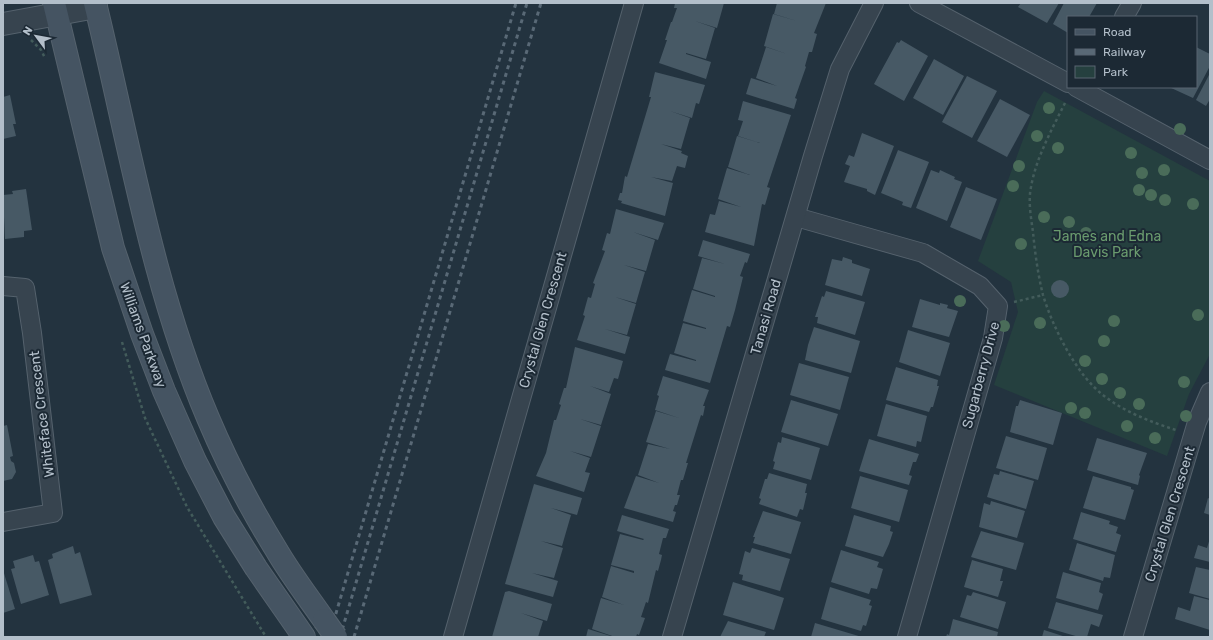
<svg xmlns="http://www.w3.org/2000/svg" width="1213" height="640" viewBox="0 0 1213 640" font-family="Rubik,sans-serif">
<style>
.green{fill:#25403f}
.building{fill:#475965}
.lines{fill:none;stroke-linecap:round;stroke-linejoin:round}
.minor-casing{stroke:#55626d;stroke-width:20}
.tertiary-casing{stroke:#55626d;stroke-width:24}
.secondary-casing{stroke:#55626d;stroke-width:24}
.path{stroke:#435c5b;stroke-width:2.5;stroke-dasharray:3 3;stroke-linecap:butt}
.minor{stroke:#37444f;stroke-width:18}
.tertiary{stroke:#37444f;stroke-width:22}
.secondary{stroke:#455462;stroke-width:22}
.rail{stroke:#596976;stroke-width:3;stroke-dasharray:4 4;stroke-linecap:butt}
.secondary-bridge-casing{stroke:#55626d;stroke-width:24;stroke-linecap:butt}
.secondary-bridge{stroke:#455462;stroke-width:22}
.tree{fill:#4a6c59}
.labels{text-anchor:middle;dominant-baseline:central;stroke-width:4;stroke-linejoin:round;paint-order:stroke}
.park-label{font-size:14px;fill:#6a9b6e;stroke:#1c2934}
.street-label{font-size:14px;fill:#b3bfca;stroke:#1c2934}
</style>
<rect width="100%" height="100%" fill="#23333f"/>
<!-- green -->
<path class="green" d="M1044,91L1210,181V354L1189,394L1167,456L994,385L1018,312L1011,282L978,261L1037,102Z"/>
<!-- building -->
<g class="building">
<path d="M675,3H724L717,28L695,21L715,28L706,59L686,53V54L711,62L706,79L659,63L667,40H665L671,22H672L677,8H674Z"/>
<path d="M777,3H826L814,33L817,34L812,52H809L805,66L806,67L795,98L797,99L794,109L746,94L751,78L777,86L756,78L766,47L787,54L764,46L773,14L797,21L774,14Z"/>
<path d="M1021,3H1059L1047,23L1018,7Z"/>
<path d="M1064,3H1097L1089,17H1068V33L1053,24Z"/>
<path d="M901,40L928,56L904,101L874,84L897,42L899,43Z"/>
<path d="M1196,47L1210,54V66L1193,98L1169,87H1196Z"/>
<path d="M934,59L964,76L943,115L913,98Z"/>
<path d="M655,72L705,85L699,104L696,103L692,118L670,111L690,118L681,149L661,144L682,151L681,153L688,156L685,168L677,166L672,181L651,177L673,183L665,216L621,203L622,201L618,200L620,193H622L625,176L627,177L651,97H649Z"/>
<path d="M1210,73V99L1206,106L1196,100Z"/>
<path d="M967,76L997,91L972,138L942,122Z"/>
<path d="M10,95L16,124H13L16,136L3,139V97Z"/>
<path d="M1000,99L1030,115L1007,157L977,141Z"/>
<path d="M743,101L791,115L767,187L770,188L765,205L762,204L754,246L705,232L710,214L715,215L719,201L741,207L718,199L727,168L750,175L728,167L737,136L760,143L738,136L743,121L738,120Z"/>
<path d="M862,133L894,146L875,195L867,191V189L844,182L850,166L845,164L849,155L854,157Z"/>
<path d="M898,150L929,162L911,208L902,205L903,202L881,193Z"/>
<path d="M931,170L939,173L940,170L955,177L954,179L962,182L947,221L916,208Z"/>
<path d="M966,187L997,199L981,240L950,227Z"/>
<path d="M26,189L32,230L24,231V237L5,239L3,195L13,194L12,191Z"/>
<path d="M616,209L664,223L658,240L633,232L655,240L646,271L624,265L645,272L636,303L615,297L636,304L627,335L605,329L630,337L625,354L577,340L585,316L583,315L588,297L591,298L595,284L593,283L605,251L602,250L607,233L610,234Z"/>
<path d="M703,240L750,254L747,263L745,262L740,276L743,277L735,310L730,327L727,326L710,383L665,370L670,354L696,361V360L674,353L683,323L706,329V328L683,321L692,290L715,297V296L693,289L702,258L725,264L698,256Z"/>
<path d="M843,257L852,260V263L870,269L862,296L825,285L832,259L842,261Z"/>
<circle cx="1060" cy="289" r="9"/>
<path d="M826,291L865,302L855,335L817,323L818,317H815L822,296L824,297Z"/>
<path d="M920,299L940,305V303L948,305L947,308L958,311L949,337L912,327Z"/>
<path d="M814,327L860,341L851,373L805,360L808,345Z"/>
<path d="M908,330L950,343L940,376L899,362Z"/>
<path d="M575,347L623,361L618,379L614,378L609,392L590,386L611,394L601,425L580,419L601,426L591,457L570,451L590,458L585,472L590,473L584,492L536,476L546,453L554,420H556L561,405L559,404L564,388H566Z"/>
<path d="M799,363L849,377L840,410L790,395Z"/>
<path d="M896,367L938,380L937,386H939L933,407H931L929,412L886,400Z"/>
<path d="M663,376L709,390L703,406H705L703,416L701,415L686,463H688L683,480H681L677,495H680L677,505H675L673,511L676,512L673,522L624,508L636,476L659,483L638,475L648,444L670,449L646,442L656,411L679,418L655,410L659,396L657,395Z"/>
<path d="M791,400L838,414L828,446L781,432Z"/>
<path d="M1020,400L1062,413L1053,445L1010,432L1016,406H1018Z"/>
<path d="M886,404L927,416L921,442L917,441L916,447L877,436Z"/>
<path d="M7,425L13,456L10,457L11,461L14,463L16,472L12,479L3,481V426Z"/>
<path d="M1006,436L1047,448L1038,480L996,468Z"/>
<path d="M782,437L820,448L811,480L773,469L775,462L773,461L778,442L781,443Z"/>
<path d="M1097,438L1147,453L1139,475L1140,476L1138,485L1087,470Z"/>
<path d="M869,439L919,454L916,462H913L909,475L912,476L909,485L859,471Z"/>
<path d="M1000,471L1034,481L1026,509L987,497L994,474L999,475Z"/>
<path d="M769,473L807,484L805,493H807L803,510L800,509L797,517L759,504L761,499L759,498L765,479H767Z"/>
<path d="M860,476L908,490L899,522L851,508Z"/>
<path d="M1093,476L1131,487V489L1134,490L1125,520L1083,508Z"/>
<path d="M534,484L582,498L577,515L551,508L571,515L562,546L541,541L563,548L554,578L532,573L558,581L553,597L505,584Z"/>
<path d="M1208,498L1210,499V515L1204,513Z"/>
<path d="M991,501L1025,511L1017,538L979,527L984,503L990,505Z"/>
<path d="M763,511L801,522L791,554L753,543L755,537H753Z"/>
<path d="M1081,512L1110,521L1109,524L1118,527L1116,533L1121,535L1116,552L1073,539Z"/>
<path d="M622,515L669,529L666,538H663L659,554L662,555L661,560L658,571L656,570L648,603L646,602L641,617L645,618L639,635L637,634L636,637H615L592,629L601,598L624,605L602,597L611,566L634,573V571L611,565L620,534L643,540L644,539L617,531Z"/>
<path d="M854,515L891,526L890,531L893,532L889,544L883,557L845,546Z"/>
<path d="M981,531L1024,543L1016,570L971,557Z"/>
<path d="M1210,538V562L1194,558L1198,545L1207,548Z"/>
<path d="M1077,543L1115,555L1110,578L1104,577L1103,581L1069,570Z"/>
<path d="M73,546L75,554L80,552L92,595L60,604L48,560L53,558L52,554Z"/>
<path d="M752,548L790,559L780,591L742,580L743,575L739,574L745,551L750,553Z"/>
<path d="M841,550L879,562L877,567L883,569L877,589L871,588L869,594L831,582Z"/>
<path d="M33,555L35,562L39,561L49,595L21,604L11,569L15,568L13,561Z"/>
<path d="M972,560L1003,569L1000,581H1003L998,597L964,587Z"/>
<path d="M1196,567L1210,570V599L1189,593Z"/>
<path d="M3,570L15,609L3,613Z"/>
<path d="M1063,572L1101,583L1099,592L1103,594L1098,610L1056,598Z"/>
<path d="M733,582L784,598L774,630L723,615Z"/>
<path d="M830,587L871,600L869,605L872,606L866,626L863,625L861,631L821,619Z"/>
<path d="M509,591L552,604L547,621L521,613L543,621L538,637H492L505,592Z"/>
<path d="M973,592L1006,602L998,629L960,617L967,595L971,596Z"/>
<path d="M1194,596L1210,600V630L1175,619L1178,607L1190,611Z"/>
<path d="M1056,602L1103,615L1099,627L1091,624L1087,637H1079L1048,628Z"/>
<path d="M953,619L998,632L997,637H946L947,634L949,635Z"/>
<path d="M728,621L766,632L764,637H720Z"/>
<path d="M815,623L862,637H811Z"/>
<path d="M588,629L614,637H586Z"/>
<path d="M1044,630L1066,637H1042Z"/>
</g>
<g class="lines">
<defs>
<g id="minor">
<path d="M919,3L1068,83"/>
<path d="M1124,17L1132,3"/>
<path d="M1076,87L1210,160"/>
<path d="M796,217L923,253L980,286L998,306L993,338L907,637"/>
<path d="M3,286L25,288L32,333L53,513L3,522"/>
<path d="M453,637L634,3"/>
<path d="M672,637L813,156L840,69L874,3"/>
<path d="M1133,637L1197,422L1210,392"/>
</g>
<path id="tertiary" d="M3,24L96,7"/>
<g id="secondary">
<path d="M54,3L113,248L142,334L164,391L195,461L224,517L256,568L304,637"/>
<path d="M95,3C129,142 152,286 208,418C227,463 251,509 277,551C291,575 308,597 324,620"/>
</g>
</defs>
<!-- minor casing -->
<use href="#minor" class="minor-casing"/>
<!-- tertiary casing -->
<use href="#tertiary" class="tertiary-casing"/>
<!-- secondary casing -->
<use href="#secondary" class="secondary-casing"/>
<!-- path -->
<g class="path">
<path d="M31,40L41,50L45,58"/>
<path d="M1065,103C1052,129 1036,158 1031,187C1028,201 1031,218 1033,232C1035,253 1038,275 1043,295C1052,325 1072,365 1094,387C1116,409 1148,421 1176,430"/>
<path d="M1014,302L1043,295"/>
<path d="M122,342L145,418L187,507L266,637"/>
</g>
<!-- minor -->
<use href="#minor" class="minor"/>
<!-- tertiary -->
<use href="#tertiary" class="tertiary"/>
<!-- secondary -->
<use href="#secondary" class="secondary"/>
<!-- rail -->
<g class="rail">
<path d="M329,637L516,3"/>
<path d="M340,637L527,3"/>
<path d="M354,637L541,3"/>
</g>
<defs>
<path id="secondary-bridge" d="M324,620L336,637"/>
</defs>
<!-- secondary-bridge casing -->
<use href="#secondary-bridge" class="secondary-bridge-casing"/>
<!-- secondary-bridge -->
<use href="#secondary-bridge" class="secondary-bridge"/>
</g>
<!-- trees -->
<g class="tree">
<circle cx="1049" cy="108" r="6"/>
<circle cx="1180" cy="129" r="6"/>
<circle cx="1037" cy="136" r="6"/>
<circle cx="1058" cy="148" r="6"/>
<circle cx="1131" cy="153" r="6"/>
<circle cx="1019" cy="166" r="6"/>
<circle cx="1164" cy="170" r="6"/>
<circle cx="1142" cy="173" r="6"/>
<circle cx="1013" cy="186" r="6"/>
<circle cx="1139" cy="190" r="6"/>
<circle cx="1151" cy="195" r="6"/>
<circle cx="1165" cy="200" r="6"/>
<circle cx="1193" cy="204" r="6"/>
<circle cx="1044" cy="217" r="6"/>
<circle cx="1069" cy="222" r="6"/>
<circle cx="1086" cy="233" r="6"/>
<circle cx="1021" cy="244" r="6"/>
<circle cx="960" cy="301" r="6"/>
<circle cx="1198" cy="315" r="6"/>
<circle cx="1114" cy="321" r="6"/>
<circle cx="1040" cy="323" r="6"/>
<circle cx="1004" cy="326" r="6"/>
<circle cx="1104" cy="341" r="6"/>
<circle cx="1085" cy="361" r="6"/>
<circle cx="1102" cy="379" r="6"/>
<circle cx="1184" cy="382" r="6"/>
<circle cx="1120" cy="393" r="6"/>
<circle cx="1139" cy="404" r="6"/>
<circle cx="1071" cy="408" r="6"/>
<circle cx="1085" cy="413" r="6"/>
<circle cx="1186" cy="416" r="6"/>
<circle cx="1127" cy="426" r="6"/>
<circle cx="1155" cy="438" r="6"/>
</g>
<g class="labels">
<!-- park labels -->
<g class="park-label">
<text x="1107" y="236">James and Edna<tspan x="1107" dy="16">Davis Park</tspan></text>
</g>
<!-- street labels -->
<g class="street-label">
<text transform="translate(766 317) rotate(-74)">Tanasi Road</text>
<text transform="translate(543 320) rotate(-74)">Crystal Glen Crescent</text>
<text transform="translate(143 335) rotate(70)">Williams Parkway</text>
<text transform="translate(981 375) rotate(-75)">Sugarberry Drive</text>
<text transform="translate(42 414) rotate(-97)">Whiteface Crescent</text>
<text transform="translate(1170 514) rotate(-73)">Crystal Glen Crescent</text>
</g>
</g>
<!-- border -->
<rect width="1213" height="640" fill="none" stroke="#b3bfca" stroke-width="8"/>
<!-- legend -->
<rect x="1067" y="16" width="130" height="72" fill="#1c2934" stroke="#586570"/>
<rect x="1075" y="29" width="20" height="6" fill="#455462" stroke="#586570"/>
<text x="1103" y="36" font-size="12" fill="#b3bfca">Road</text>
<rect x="1075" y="49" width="20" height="6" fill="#596976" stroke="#586570"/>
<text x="1103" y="56" font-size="12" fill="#b3bfca">Railway</text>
<rect x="1075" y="66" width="20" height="12" fill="#25403f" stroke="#586570"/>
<text x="1103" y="76" font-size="12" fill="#b3bfca">Park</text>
<!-- north arrow -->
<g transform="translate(36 36) rotate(302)" stroke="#1c2934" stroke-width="3" paint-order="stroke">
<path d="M0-3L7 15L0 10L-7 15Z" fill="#b3bfca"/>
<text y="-6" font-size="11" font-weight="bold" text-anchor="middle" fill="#b3bfca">N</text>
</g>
</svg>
